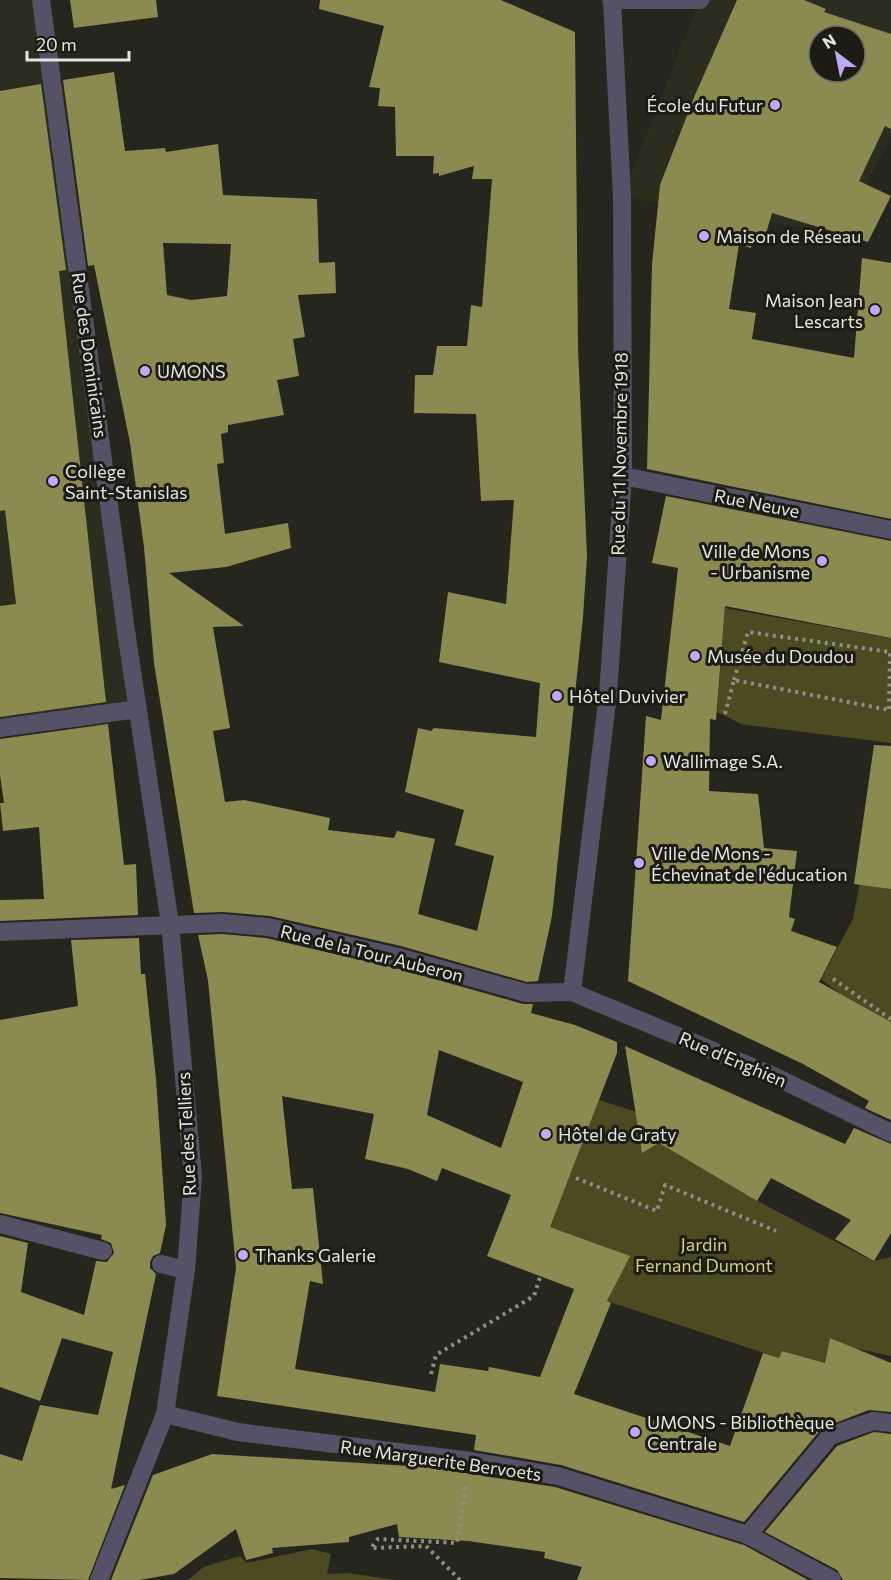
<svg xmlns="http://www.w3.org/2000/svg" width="891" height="1580" viewBox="0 0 891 1580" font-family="Commissioner,sans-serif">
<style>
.built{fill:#2d2d1f;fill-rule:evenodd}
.green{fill:#4b4a21}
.building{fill:#8b8b51;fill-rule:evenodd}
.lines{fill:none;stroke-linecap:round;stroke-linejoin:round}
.path{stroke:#8f8f88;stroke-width:4;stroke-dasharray:3 4.5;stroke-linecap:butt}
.lane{stroke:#575167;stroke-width:18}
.street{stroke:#575167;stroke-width:18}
.poi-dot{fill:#c0a8f4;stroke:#1c1c15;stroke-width:2}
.labels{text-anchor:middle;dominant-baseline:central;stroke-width:6;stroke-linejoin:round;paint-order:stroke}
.poi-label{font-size:18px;fill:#e5e5e0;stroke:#1c1c15;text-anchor:start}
.street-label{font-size:18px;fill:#e5e5e0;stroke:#1c1c15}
.park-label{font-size:18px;fill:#d2d17b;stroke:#1c1c15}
</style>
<rect width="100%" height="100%" fill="#26261e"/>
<!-- built -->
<g class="built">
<path d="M0,0H41L138,709L0,728Z"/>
<path d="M700,0H891V137L840,234L622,197ZM819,36H855V72H819Z"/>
</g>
<!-- green -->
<g class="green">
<path d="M725,608L889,638L891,628V743L741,724L717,712Z"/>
<path d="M860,882L891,889V1022L839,993L821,979L853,919Z"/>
<path d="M599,1100L646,1115L639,1133L640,1142L651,1148L659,1143L757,1201L873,1261L891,1257V1356L854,1348L830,1338L825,1363L782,1351L779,1358L607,1301L629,1256L550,1227Z"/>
<path d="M312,1549L331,1554L327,1574L348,1573L395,1580H188L204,1567L240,1556L247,1563Z"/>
</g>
<!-- building -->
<g class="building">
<path d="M70,0H156L158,17L74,28Z"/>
<path d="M320,0H501L575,32L578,348L587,556L583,617L552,916L538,981L527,982L401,946L270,916L223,912L194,913L154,663L144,547L130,443L94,265L88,266L63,80L114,72L125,151L165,148L166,152L218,144L223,195L317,199L319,263L335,262L336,293L298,295L305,337L293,339L299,376L277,380L284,415L228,425V432L221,434L224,463L217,464L225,534L288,523L291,548L226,567L169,573L244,626L213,627L230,728L213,731L225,802L244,800L330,818L328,830L394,838L397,831L435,839L418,914L477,931L494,856L455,845L464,810L405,792L418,728L431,731L434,728L536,737L540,683L439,662L448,592L506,604L514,500L481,501L476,414L414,413L415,375H433L437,346H467L471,305L482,307L492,179H472L474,166L439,176V173L433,174L434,156H396L395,107L378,106L380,88L369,87L384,26L319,9ZM163,243L231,244L227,296L191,300L167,295Z"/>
<path d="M737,0H804L826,9L824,12L891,34V129L885,126L859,181L891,196L868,242L772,213L763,244L752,242L751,248L739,244L729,309L756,313L752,339L854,358L862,258L891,263V519L647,469L652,264L660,185L695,95ZM819,36H855V72H819Z"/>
<path d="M41,84L66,270L59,271L106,702L0,717V606L16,604L5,510L0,511V91Z"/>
<path d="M666,496L891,541V638L725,606L716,720L710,719L709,791L758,794L764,848L797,851L789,917L795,919L791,931L837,947L819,982L891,1022V1120L865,1108L869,1101L803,1064L628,981L646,716L661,720L678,568L652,563Z"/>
<path d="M108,724L124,865L136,864L138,915L0,921V900L44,899L39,827L3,831L0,803H4L0,775V739Z"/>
<path d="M874,745L891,746V889L854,884Z"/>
<path d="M222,934L266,938L395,968L523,1004H533L531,1013L575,1025L617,1042V1053L550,1227L630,1256L607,1301L611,1303L574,1394L730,1446L763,1353L779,1358L782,1351L825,1363L830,1338L891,1363V1412L869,1410L822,1428L744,1522L561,1465L474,1450L476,1435L217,1396L236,1268L208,980L198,935ZM439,1050L523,1082L501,1148L427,1115ZM282,1096L374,1114L365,1159L408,1169L437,1181L442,1168L511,1195L487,1256L574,1289L540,1377L489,1367L488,1371L440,1364L435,1392L295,1369L310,1281L323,1284L313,1188L292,1189Z"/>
<path d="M139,938L141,974H145L156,1079L166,1225L160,1253L153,1256L150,1262V1268L156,1274L111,1489L125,1485L88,1580L0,1578V1454L22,1461L40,1405L98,1415L113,1352L62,1338L40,1401L0,1387V1236L28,1243L21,1292L84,1315L96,1261L107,1262L114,1253L111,1243L101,1239L102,1235L0,1213V1020L78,1006L71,940Z"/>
<path d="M625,1046L845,1144L854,1128L891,1144V1233L874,1261L835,1239L851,1220L771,1178L757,1201L659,1143L642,1153Z"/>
<path d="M874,1432L891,1434V1580H843L837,1570L765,1532L837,1446Z"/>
<path d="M212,1454L426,1467L555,1487L744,1545L808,1580H577L582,1567L544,1558L545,1552L468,1541L399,1537L397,1524L349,1537V1542L272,1548L273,1553L246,1560L236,1529L174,1574L139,1580H111L153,1475Z"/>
</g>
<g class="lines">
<!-- path -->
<g class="path">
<path d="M734,680L748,632L890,652L889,710"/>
<path d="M725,714L734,680L890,710"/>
<path d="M833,979L891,1019"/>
<path d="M576,1178L657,1211L665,1185L776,1231"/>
<path d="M431,1374L436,1355L534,1296L540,1277"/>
<path d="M460,1580L426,1546L371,1548L378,1539L457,1543L466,1485"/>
</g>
<!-- lane -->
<g class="lane">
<path d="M0,1224L103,1251"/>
<path d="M161,1264L186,1270"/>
</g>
<!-- street -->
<g class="street">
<path d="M41,0L126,631L170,924L193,1176L186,1270L165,1414L99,1580"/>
<path d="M611,0H700"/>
<path d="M623,476L891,530"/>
<path d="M0,728L138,709"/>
<path d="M0,932L222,923L268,927L398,957L526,993L572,992L776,1077L891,1133"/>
<path d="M572,992L608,694L623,476L622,197L612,0"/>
<path d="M165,1414L238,1432L471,1461L558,1476L748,1535L832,1580"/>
<path d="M748,1535L830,1436L873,1421L891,1423"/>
</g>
</g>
<!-- markers -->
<g class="poi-dot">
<circle cx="775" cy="105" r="6"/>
<circle cx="704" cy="236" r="6"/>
<circle cx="875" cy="310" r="6"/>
<circle cx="145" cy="371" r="6"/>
<circle cx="53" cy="481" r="6"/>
<circle cx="822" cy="561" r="6"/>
<circle cx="695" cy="656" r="6"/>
<circle cx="557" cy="696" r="6"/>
<circle cx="651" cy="761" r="6"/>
<circle cx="639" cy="863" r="6"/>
<circle cx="546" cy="1134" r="6"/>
<circle cx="243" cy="1255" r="6"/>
<circle cx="635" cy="1432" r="6"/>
</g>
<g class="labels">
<!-- poi labels -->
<g class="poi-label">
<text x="763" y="105" text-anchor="end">École du Futur</text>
<text x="716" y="236">Maison de Réseau</text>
<text x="863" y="300" text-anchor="end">Maison Jean<tspan x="863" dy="21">Lescarts</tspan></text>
<text x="157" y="371">UMONS</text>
<text x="65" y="471">Collège<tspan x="65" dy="21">Saint-Stanislas</tspan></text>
<text x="810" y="551" text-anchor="end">Ville de Mons<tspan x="810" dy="21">- Urbanisme</tspan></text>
<text x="707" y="656">Musée du Doudou</text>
<text x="569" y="696">Hôtel Duvivier</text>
<text x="663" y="761">Wallimage S.A.</text>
<text x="651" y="853">Ville de Mons -<tspan x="651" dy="21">Échevinat de l'éducation</tspan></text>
<text x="558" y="1134">Hôtel de Graty</text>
<text x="255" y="1255">Thanks Galerie</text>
<text x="647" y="1422">UMONS - Bibliothèque<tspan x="647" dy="21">Centrale</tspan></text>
</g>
<!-- street labels -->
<g class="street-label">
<text transform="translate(90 355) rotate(82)">Rue des Dominicains</text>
<text transform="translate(619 454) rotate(-89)">Rue du 11 Novembre 1918</text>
<text transform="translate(757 503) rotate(11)">Rue Neuve</text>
<text transform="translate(372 953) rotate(14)">Rue de la Tour Auberon</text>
<text transform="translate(733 1059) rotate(23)">Rue d'Enghien</text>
<text transform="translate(186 1134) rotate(-93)">Rue des Telliers</text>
<text transform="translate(441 1460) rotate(8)">Rue Marguerite Bervoets</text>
</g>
<!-- park labels -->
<g class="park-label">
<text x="704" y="1244">Jardin<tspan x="704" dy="21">Fernand Dumont</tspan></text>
</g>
</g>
<!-- north arrow -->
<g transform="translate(837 54) rotate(328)"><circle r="28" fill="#1c1c15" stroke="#6c6c66" stroke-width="1.5"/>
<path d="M0-4.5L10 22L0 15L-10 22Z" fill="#c0a8f4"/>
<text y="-9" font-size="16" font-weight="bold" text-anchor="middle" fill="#e5e5e0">N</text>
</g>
<!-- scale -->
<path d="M27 51v9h102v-9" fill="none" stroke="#e5e5e0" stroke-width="3"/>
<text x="36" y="51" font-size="18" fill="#e5e5e0" stroke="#1c1c15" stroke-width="4.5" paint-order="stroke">20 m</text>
</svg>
